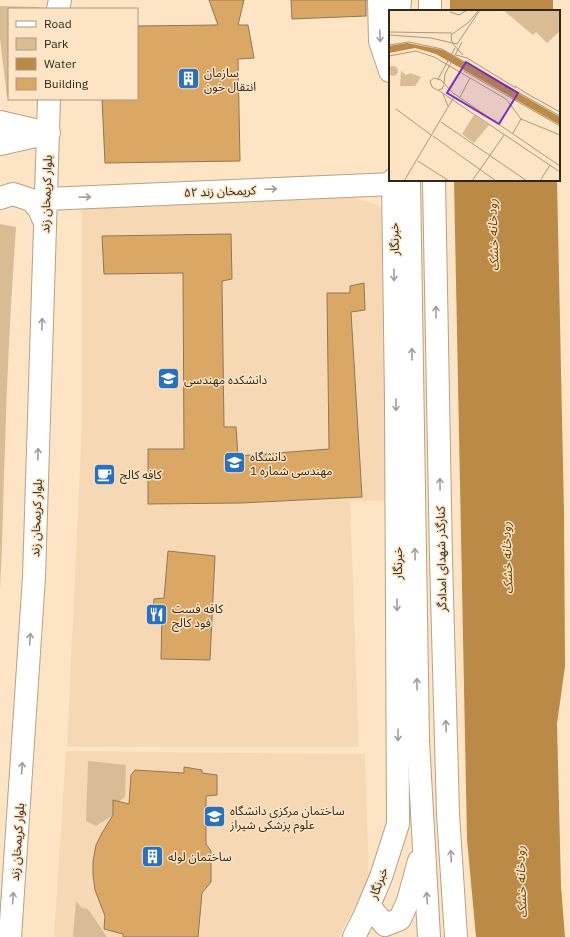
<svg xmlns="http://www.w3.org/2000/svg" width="570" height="937" viewBox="0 0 570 937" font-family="'IBM Plex Sans','Noto Sans Arabic',sans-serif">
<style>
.built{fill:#f6d9b4}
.green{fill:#dabc94}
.water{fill:#ba8a46}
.building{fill:#daa864;stroke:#8d775b}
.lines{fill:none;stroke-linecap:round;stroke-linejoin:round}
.major-casing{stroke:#b8a184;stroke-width:24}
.major{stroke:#fff;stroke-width:22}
.oneway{stroke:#a29e98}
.labels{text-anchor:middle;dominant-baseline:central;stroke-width:3;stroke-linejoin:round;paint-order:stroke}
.poi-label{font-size:12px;fill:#30271b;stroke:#fce4c5;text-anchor:start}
.street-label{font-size:12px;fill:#30271b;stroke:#fce4c5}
.water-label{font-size:13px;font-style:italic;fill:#65440e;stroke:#fce4c5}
.inset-road{fill:none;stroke:#aa9881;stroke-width:1}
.view{fill:#7b2cbf;fill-opacity:0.15;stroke:#7b2cbf;stroke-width:2}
.inset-edge{fill:none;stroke:#30271b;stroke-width:2}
</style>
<rect width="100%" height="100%" fill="#fce4c5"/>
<!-- built -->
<g class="built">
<path d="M338,196L353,198L365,201L376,205L381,209L387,397L393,500L350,501L359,747H67L82,425V202Z"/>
<path d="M66,751L365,754L369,879L339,937H54Z"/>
</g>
<!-- green -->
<g class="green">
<path d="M0,6L40,7L39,9H9V95L7,97L0,39Z"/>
<path d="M0,224L16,227C11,300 7,373 5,446C3,493 3,541 0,588Z"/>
<path d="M88,761L126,765L125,797L118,802L113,801V815L96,826L86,821Z"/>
<path d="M76,901L82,908L88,909L107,937H74L73,936Z"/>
</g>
<!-- water -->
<g class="water">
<rect x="450" y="0" width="103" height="11"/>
<path d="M454,180H557L564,513L565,666L557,724L561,886L565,937H476L467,839Z"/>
</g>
<!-- building -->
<g class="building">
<path d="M209,0H244L238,25H248L254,58L238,59L240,161L105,163L102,99H137V26L218,25Z"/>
<path d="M291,0H366V16L292,19Z"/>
<path d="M231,234L232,279L222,281L224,427H236L238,456L329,449L327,293H350V286L364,283L365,310L351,312L362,497L241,503L148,504V449H184L183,273L104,274L102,236Z"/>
<path d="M168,551L215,556L210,660L161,659L162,614L153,612L154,599L164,598Z"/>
<path d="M184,767L202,770V773L217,775V795L206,796V844L211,851V882L202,893L198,937H123V934L104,929L105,916L95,890L93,875V861L96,845L102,833L113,815V800L129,804L131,775L135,770L184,773Z"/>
</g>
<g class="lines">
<defs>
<g id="major">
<path d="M379,0L380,41L390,71"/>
<path d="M430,0V11"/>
<path d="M58,9L60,0"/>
<path d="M399,11L400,0"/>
<path d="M0,122L43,132"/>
<path d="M0,144L49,133"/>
<path d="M409,180L418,741L429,937"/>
<path d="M434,180L441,559L448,814L456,937"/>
<path d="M0,198L13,194L31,200L39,209L45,223"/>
<path d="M46,199L393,184"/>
<path d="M369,906L385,925L400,919L408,901L419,861"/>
<path d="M10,937L34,577L49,99"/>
<path d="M354,937L365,915L381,877L398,824L396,401L393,180"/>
</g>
</defs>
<!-- major casing -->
<use href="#major" class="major-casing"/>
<!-- major -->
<use href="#major" class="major"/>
</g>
<!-- one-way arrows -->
<defs><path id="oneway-shaft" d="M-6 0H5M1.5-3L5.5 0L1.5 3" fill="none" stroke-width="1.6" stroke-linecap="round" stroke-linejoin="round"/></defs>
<g class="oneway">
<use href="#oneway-shaft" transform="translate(380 36) rotate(87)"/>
<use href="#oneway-shaft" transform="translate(271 189) rotate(-2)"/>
<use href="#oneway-shaft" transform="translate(85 197) rotate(-2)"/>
<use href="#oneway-shaft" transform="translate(394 275) rotate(89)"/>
<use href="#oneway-shaft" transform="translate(436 312) rotate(-91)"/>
<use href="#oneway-shaft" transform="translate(42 324) rotate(-88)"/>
<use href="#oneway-shaft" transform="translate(412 354) rotate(-91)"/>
<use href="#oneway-shaft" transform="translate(396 405) rotate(90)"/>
<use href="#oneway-shaft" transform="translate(38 454) rotate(-88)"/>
<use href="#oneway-shaft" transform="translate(440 484) rotate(-91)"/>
<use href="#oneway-shaft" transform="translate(415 554) rotate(-91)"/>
<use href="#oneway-shaft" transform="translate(397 605) rotate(90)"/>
<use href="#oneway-shaft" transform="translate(30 639) rotate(-86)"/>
<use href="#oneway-shaft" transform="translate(417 684) rotate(-91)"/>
<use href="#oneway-shaft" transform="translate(446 726) rotate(-92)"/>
<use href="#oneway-shaft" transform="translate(398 735) rotate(90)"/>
<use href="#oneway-shaft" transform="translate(22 768) rotate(-86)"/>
<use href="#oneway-shaft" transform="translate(451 856) rotate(-93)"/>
<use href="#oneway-shaft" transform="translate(13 898) rotate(-86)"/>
<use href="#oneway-shaft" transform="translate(427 898) rotate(-94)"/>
</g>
<!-- icons -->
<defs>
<symbol id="building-square" viewBox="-11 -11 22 22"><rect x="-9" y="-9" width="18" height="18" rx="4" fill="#2871c1" stroke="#fce4c5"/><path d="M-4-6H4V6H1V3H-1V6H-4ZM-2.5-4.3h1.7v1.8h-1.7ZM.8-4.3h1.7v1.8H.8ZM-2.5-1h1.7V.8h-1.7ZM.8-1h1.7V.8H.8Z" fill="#fff"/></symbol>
<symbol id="university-square" viewBox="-11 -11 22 22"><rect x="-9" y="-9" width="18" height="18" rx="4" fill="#2871c1" stroke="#fce4c5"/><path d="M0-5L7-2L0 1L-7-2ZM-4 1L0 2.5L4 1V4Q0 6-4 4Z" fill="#fff"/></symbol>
<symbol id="cafe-square" viewBox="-11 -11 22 22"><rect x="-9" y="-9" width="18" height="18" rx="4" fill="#2871c1" stroke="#fce4c5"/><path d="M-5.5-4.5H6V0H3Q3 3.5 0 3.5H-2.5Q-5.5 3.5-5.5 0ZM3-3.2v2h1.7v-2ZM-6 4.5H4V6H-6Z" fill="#fff"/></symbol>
<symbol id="restaurant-square" viewBox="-11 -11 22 22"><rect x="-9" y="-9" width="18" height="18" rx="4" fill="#2871c1" stroke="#fce4c5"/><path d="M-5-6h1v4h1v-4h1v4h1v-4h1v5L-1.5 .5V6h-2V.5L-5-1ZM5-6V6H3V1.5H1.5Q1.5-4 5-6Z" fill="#fff"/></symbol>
</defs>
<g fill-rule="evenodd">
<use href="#building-square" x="176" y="66" width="25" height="25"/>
<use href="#university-square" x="156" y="366" width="25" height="25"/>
<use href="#university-square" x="222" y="450" width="25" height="25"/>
<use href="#cafe-square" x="92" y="462" width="25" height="25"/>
<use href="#restaurant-square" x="144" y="602" width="25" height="25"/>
<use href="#university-square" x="202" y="804" width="25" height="25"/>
<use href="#building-square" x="140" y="844" width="25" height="25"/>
</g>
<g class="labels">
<!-- poi labels -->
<g class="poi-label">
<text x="204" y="72">سازمان<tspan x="204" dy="14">انتقال خون</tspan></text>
<text x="184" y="379">دانشکده مهندسی</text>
<text x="250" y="456">دانشگاه<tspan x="250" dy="14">مهندسی شماره 1</tspan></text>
<text x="120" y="474">کافه کالج</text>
<text x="172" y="608">کافه فست<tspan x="172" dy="14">فود کالج</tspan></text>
<text x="230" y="810">ساختمان مرکزی دانشگاه<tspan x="230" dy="14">علوم پزشکی شیراز</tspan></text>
<text x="168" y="856">ساختمان لوله</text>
</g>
<!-- street labels -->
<g class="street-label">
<text transform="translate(220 191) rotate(-2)">کریمخان زند ۵۲</text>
<text transform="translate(46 194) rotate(-88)">بلوار کریمخان زند</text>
<text transform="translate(394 239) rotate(-91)">خبرنگار</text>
<text transform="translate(36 518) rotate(-88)">بلوار کریمخان زند</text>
<text transform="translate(441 559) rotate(-91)">کنارگذر شهدای امدادگر</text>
<text transform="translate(397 563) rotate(-90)">خبرنگار</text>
<text transform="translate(17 842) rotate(-86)">بلوار کریمخان زند</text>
<text transform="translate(378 883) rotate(-69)">خبرنگار</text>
</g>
<!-- water labels -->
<g class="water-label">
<text transform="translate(493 235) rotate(-92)">رودخانه خشک</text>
<text transform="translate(507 558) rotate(-92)">رودخانه خشک</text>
<text transform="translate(521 882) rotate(-92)">رودخانه خشک</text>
</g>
</g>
<!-- overview -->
<g transform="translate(389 10)">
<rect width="171" height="171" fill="#fce4c5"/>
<path d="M114,0H171V21L158,33L147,22L144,25ZM-1 61a5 5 0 1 1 10 0a5 5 0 1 1-10 0ZM12,61L17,65L21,63L32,67L26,76H11ZM85,105L100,115L85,133L73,124Z" fill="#dabc94"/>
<path d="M18,33L54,40L171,107V115L47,44L26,38L0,43V36Z" fill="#ba8a46"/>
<path class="inset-road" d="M61,2L70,5L78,0M0,22L63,23M0,25L42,28L68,34L91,0M0,35L20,32L53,39L171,106M67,45L78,48L127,78M74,45L63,33L62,25L80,12L89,1M0,46L27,41L45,47L117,89L132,109L171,125M75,61L171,116M49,69L66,38M55,74L56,64L73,32M55,75L53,79L48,80L43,77L41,71L45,68L52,70L64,83L171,156M126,76L145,88M49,80L171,162M54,84L59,96M71,87L81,68M144,87L171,102M7,99L42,125M52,112L138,171M124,123L132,109M44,126L107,171M29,151L60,171M15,171L65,87M83,171L115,125M151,171L161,155"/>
<path class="view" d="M77,52L129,83L110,114L58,83Z"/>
<rect width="171" height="171" class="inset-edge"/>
</g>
<!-- legend -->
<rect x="8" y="8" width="130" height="92" fill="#fce4c5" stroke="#aa9881"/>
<rect x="16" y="21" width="20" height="6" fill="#ffffff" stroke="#aa9881"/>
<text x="44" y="28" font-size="12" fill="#30271b">Road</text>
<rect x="16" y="38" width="20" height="12" fill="#dabc94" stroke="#aa9881"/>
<text x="44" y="48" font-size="12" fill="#30271b">Park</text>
<rect x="16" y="58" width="20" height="12" fill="#ba8a46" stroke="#aa9881"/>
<text x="44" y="68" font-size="12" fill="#30271b">Water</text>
<rect x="16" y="78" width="20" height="12" fill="#daa864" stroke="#aa9881"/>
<text x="44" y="88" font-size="12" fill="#30271b">Building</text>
</svg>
